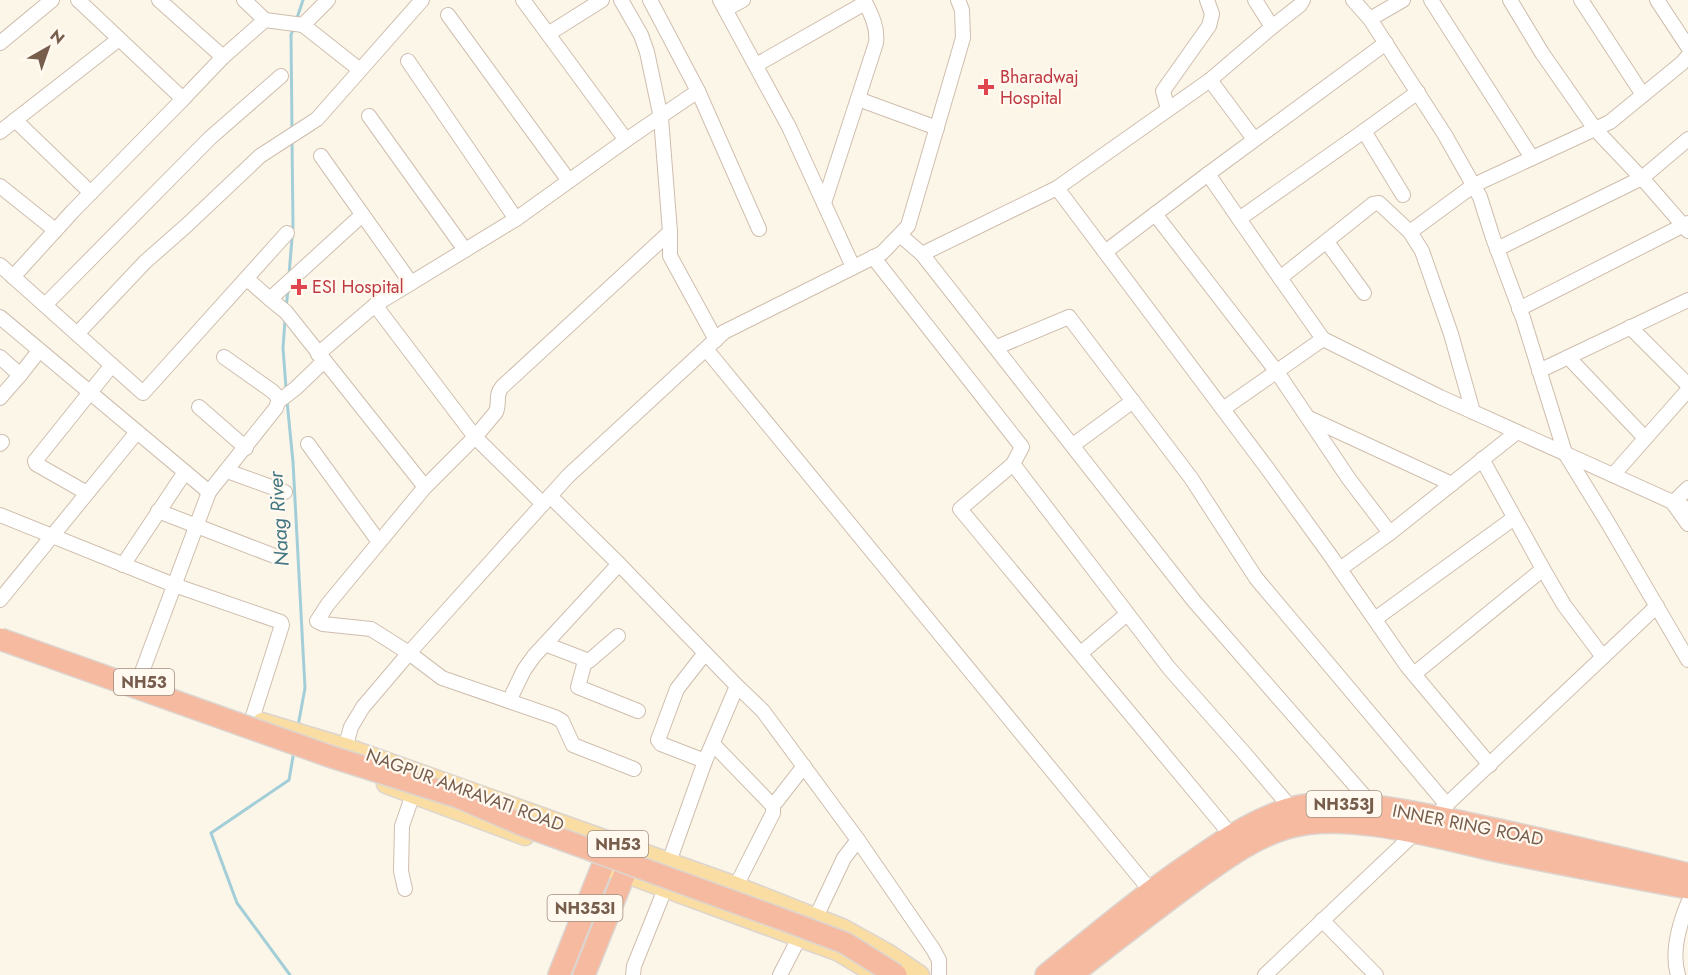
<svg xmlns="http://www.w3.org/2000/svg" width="1688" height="975" viewBox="0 0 1688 975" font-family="Jost,sans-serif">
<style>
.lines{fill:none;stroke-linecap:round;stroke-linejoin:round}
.stream{stroke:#a3ced8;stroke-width:3}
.minor-casing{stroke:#cfbeae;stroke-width:16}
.major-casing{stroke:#dcd5d0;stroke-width:21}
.highway-casing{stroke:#dcd5d0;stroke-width:24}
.minor{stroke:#fff;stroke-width:14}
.major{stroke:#fadda3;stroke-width:18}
.highway{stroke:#f6baa1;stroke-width:21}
.highway-bridge-casing{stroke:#dcd5d0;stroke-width:24;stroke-linecap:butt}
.highway-bridge{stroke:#f6baa1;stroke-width:21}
.health-dot{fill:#e0444e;stroke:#fff9f0;stroke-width:2}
.labels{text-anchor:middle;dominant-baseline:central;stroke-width:4.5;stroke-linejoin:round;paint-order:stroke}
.shield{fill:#fff9f0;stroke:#a08c7d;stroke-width:1.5}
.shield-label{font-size:16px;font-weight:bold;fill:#775d4c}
.health-label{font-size:18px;fill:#be3a42;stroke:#fff9f0;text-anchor:start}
.street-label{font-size:18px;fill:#775d4c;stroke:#fff9f0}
.water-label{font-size:20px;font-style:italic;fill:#437683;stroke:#fff9f0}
</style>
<rect width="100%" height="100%" fill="#fcf6e9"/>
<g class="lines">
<!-- stream -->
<g class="stream">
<path d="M296,21L303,0"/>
<path d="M292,131L291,35L294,27"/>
<path d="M289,275L293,226L292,141"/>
<path d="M286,308L288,290"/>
<path d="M285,320L283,348L286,388"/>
<path d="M287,401L293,462L305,688L298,726"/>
<path d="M290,975L237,903L211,833L289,780L294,751"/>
</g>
<defs>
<g id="minor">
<path d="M159,0L223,57L183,99"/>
<path d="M244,0L265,20"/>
<path d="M328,0L303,25L360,70"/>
<path d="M621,0L641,35L647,52L661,118L670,232V256L716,340"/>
<path d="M650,0L698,91L759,229"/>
<path d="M720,0L789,127L853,267"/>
<path d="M1255,0L1272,27L1300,5L1303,0"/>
<path d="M1353,0L1370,19"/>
<path d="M1403,0L1370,19L1445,135L1480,197L1493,238L1523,318L1565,453L1608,523L1688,660"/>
<path d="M1431,0L1532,158"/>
<path d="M1510,0L1542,53L1595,129L1610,122L1682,63L1688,56"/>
<path d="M1581,0L1643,95"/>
<path d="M1657,0L1688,47"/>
<path d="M726,9L743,0"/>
<path d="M448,15L569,181"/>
<path d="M1272,27L1210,80L1057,188L922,254L1194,601L1373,806"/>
<path d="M548,34L602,0"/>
<path d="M0,43L52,0"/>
<path d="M223,57L265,20L303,25"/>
<path d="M408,61L516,219"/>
<path d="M756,65L865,3"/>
<path d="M1210,80L1254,139"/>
<path d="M858,99L937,128"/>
<path d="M1168,109L1163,91L1209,26L1212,14L1207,0"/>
<path d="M369,116L465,250"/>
<path d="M15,120L91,193"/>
<path d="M0,132L119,39"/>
<path d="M626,140L698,91"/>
<path d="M321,156L411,283"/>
<path d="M1208,174L1280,278L1373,204L1379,203L1410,232L1422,251L1451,334L1473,412"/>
<path d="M0,186L55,230"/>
<path d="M1057,188L1267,468L1330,555L1407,666L1490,765"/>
<path d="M1403,195L1364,131L1418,92"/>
<path d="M824,203L876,43C878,27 871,14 864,0"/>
<path d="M1155,214L1277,372L1349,479L1390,533L1517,432"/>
<path d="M362,215L270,299L286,312L425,487"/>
<path d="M1239,219L1364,131"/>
<path d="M1410,232L1474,185L1595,129L1649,186L1688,231"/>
<path d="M900,235L922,254"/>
<path d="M1327,242L1364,293"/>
<path d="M1497,249L1642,178L1688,139"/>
<path d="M1105,252L1208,174L1386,43"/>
<path d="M873,257L1022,447L1013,464"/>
<path d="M0,265L143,393L287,233"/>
<path d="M13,277L73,211L183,99L78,0"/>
<path d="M1280,278L1323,339L1440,397L1688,509"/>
<path d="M247,279L270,299"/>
<path d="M45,305L210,138L281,76"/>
<path d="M375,305L475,437L425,487L328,604L317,621L323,624L371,629L409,653L442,678L555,717L562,721L573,745L634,769"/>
<path d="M1519,309L1688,223"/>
<path d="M0,317L209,492L276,408C279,400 279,397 272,391L224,357"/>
<path d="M1630,327L1688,385"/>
<path d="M77,334L145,262L187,225L260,156L317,119L422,0"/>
<path d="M997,347L1069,317L1191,478L1256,578L1447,805"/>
<path d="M706,349L1150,890"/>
<path d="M318,354L375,305L516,219L626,140L523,0"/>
<path d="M0,357L20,375L39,351"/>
<path d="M1568,357L1645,438"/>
<path d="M1539,371L1688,300"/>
<path d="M0,398L20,375"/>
<path d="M279,401L296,388L324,361"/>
<path d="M199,407L246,448"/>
<path d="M1223,409L1323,339"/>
<path d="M1309,418L1452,484"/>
<path d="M0,444L2,442"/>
<path d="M308,444L379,542"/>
<path d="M1073,445L1133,401"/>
<path d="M227,471L285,492"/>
<path d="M1613,475L1688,390"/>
<path d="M1688,488L1673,503L1688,524"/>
<path d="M87,493L36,464L35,461L112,365"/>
<path d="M550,496L619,564L737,686L705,761L669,862"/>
<path d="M543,504L475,437L496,412C500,402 495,395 502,387L670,232"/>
<path d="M158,511L277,557"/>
<path d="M0,515L174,585L281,622L282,625L252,719"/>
<path d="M123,565L185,472"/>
<path d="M1340,569L1390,533"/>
<path d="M1543,569L1564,605L1603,657"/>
<path d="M0,600L137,432"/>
<path d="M1375,619L1514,518"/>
<path d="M545,644L589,661L618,636"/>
<path d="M705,653L677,689L658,740L661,744L705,761"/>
<path d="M1081,653L1127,614"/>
<path d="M585,661L578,687L638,711"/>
<path d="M1414,674L1543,569L1482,459"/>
<path d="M139,680L209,492"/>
<path d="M737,686L763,711L858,840L933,949L939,960V975"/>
<path d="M509,701L524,670L534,656L619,564"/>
<path d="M713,744L770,803L776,802L804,766"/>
<path d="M343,755L351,727L363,707L409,653L568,476L724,332L882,253L908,226L963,38L962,10L958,0"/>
<path d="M1441,810L1657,606"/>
<path d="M1231,835L960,509L1013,464L1169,668L1245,754L1291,808"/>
<path d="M736,886L773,813V803"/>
<path d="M405,889L401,871L402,826L413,794"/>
<path d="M816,917L844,858L858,840"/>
<path d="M1322,920L1376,975"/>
<path d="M633,975L634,966L665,889"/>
<path d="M780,975L799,938"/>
<path d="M1265,975L1418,830"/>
<path d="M1678,975C1671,952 1679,925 1688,903"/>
</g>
<g id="major">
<path d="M262,722L345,747L736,886L842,928L889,954L920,975"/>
<path d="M386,784L525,836"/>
<path d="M613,869L839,952L877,975"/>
</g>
<g id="highway">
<path d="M559,975L612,842"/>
<path d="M584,975L625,873L632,849"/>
<path d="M1046,975C1093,937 1139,898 1189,864C1220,842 1251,821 1288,809C1340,793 1422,814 1476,825C1547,840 1617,857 1688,874"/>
<path d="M1071,975C1113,943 1154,910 1197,879C1225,859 1253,838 1287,828C1345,810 1438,838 1497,851C1560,864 1624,876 1688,888"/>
</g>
</defs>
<!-- minor casing -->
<use href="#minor" class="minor-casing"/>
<!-- major casing -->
<use href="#major" class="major-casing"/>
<!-- highway casing -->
<use href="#highway" class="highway-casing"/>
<!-- minor -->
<use href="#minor" class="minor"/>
<!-- major -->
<use href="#major" class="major"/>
<!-- highway -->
<use href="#highway" class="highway"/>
<defs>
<path id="highway-bridge" d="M0,639L329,756L458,797L525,826L784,920L845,943L896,975"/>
</defs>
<!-- highway-bridge casing -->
<use href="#highway-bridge" class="highway-bridge-casing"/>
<!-- highway-bridge -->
<use href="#highway-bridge" class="highway-bridge"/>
</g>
<!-- markers -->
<g class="health-dot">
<path d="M983 78h6v6h6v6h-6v6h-6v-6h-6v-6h6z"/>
<path d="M296 278h6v6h6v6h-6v6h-6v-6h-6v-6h6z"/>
</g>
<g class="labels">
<!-- shield labels -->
<g class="shield">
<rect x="114" y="669" width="60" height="26" rx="4.5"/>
<rect x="1306.5" y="791" width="75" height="26" rx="4.5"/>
<rect x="588" y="831" width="60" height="26" rx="4.5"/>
<rect x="547.5" y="895" width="75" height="26" rx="4.5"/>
</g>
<g class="shield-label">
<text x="144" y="682">NH53</text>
<text x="1344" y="804">NH353J</text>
<text x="618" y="844">NH53</text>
<text x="585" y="908">NH353I</text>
</g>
<!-- health labels -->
<g class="health-label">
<text x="1000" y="77">Bharadwaj<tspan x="1000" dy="21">Hospital</tspan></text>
<text x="312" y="287">ESI Hospital</text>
</g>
<!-- street labels -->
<g class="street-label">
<text transform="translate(465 790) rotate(20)">NAGPUR AMRAVATI ROAD</text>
<text transform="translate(1468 825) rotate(11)">INNER RING ROAD</text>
</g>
<!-- water labels -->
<g class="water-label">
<text transform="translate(279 519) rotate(-94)">Naag River</text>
</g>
</g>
<!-- north arrow -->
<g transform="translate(48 48) rotate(40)" stroke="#fff9f0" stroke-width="4.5" paint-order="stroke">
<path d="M0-4.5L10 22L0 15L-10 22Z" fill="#775d4c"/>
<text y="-9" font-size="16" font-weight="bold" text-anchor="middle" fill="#775d4c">N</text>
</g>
</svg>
